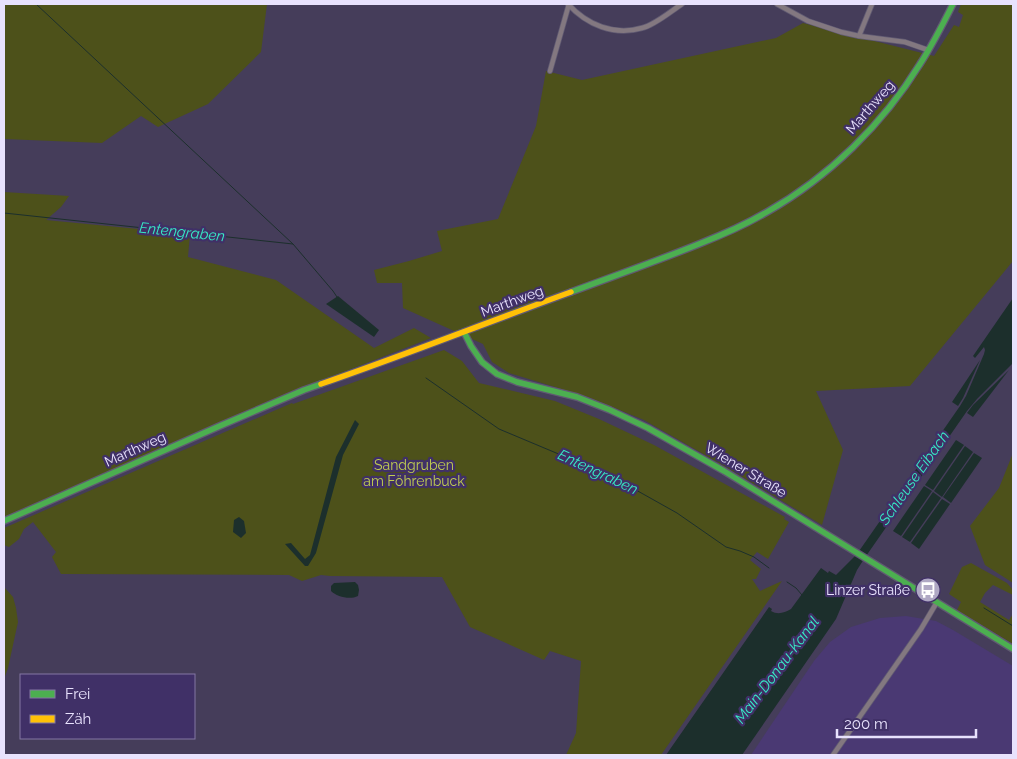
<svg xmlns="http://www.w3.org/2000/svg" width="1017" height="759" viewBox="0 0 1017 759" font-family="Raleway,sans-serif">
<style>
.built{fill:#4a3973}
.green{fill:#4d511a}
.water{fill:#1c2f2c}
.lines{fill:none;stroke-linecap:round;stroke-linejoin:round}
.stream{stroke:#1c2f2c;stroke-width:1}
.street-casing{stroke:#605a72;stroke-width:6}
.fast-casing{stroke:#605a72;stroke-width:8}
.slow-casing{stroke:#605a72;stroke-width:8}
.street{stroke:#837880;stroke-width:4.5}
.fast{stroke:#4caf50;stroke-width:5.5}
.slow{stroke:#ffc107;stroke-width:5.5}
.labels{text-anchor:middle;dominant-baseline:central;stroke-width:4.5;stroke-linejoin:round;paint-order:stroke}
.street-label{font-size:14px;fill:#e8e2fd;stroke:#403067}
.park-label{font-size:14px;fill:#c0cd51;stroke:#403067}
.poi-label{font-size:14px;fill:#e8e2fd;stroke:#403067;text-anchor:end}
.water-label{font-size:15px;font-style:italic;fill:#37ebc6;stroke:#403067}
</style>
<rect width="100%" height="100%" fill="#453d5a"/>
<!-- built -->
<path class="built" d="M906,616L936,621L953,630L1013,666V755H751L814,661L830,642L851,627L880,618Z"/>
<!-- green -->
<g class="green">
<path d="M4,4H267L261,52L208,104L158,127L141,116L102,143L4,139Z"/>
<path d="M961,4H1013V261L910,386L816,391L843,450L822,525L726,467L644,420L588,397L509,373L492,362L483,344L403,308L402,283H377L374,270L409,261L442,251L437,231L498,219L536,126L546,71L582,80L776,38L803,23L934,56L954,25L959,27L963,15L958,12Z"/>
<path d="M4,192L69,196L61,207L46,220L190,234L188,257L276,280L374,348L414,328L431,338L313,384L4,517Z"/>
<path d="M444,350L462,361L479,383L555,401L599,419L654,445L785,517L784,519L789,522L768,559L757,552L750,560L761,569L756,579H752L760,591L782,581L661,755H566L576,733L581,661L550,651L544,660L470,627L442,577L330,576L321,575L302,581L289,575L61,574L52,557L56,552L33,522L24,529L19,539L9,547L4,545V528L27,518L292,403L293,404Z"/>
<path d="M1013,453V583L985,565L970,526L999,488Z"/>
<path d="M971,563L1007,583L1013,590V595L993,585L985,593L980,602L1009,620L1013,614V644L957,610L961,602L949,594L962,567Z"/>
<path d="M4,587L13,597L16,608L18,622L8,668L4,679Z"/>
</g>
<!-- water -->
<g class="water">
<path d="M338,296L379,330L374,337L326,304Z"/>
<path d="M1013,298V363L977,399L967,411L864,559L857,570L836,619L742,755H666L769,607L772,609L771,611C778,615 784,613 791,609L821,568L828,573L829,571L836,575L857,554L960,406L966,396L984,354L985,350L984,347L975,358L973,356Z"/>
<path d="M980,360L963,398L958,406L952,402Z"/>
<path d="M1009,370L973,417L967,413L973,405Z"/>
<path d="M355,420L359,424L343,455L316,553L308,566H305L285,544L291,543L305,559L310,555L336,457Z"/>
<path d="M956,440L964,445L933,490L925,485Z"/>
<path d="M965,446L973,452L942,497L934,491Z"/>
<path d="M974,453L982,458L951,503L943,497Z"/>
<path d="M924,486L932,491L901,536L893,531Z"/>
<path d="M933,492L941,498L910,542L902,537Z"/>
<path d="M942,499L950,504L919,549L911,543Z"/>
<path d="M239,517L244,521L246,533L241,538L233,532L234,520Z"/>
<path d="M355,582L358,585L359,590L358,596C350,600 337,597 331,591V586L334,583Z"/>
</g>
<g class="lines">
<!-- stream -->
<g class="stream">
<path d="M36,4L293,244"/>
<path d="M4,213L293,244L333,291L337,297"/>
<path d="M426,378L499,429L611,476L677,513L726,547L740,551L754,557L769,568"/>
<path d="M787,582L796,588L802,595"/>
<path d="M984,608L1013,626"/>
</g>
<defs>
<g id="street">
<path d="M568,4C587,25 614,36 642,28C655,25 671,11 682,4"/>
<path d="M777,4L808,21L841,32L859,36L905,42L928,50"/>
<path d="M859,36L872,4"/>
<path d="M550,71L569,4"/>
<path d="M833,755L921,629L937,602"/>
</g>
<g id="fast">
<path d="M571,292C614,276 657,261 699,244C722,235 745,225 767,212C829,177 883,124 920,64C933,44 943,24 953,4"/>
<path d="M464,332L471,346L482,362L497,374L517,382L577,397L610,410L648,428L724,471L1013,649"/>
<path d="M4,521L222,425L304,390L321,384"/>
</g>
<path id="slow" d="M321,384C405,355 488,322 571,292"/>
</defs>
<!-- street casing -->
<use href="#street" class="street-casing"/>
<!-- fast casing -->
<use href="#fast" class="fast-casing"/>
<!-- slow casing -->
<use href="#slow" class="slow-casing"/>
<!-- street -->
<use href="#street" class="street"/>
<!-- fast -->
<use href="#fast" class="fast"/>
<!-- slow -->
<use href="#slow" class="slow"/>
</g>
<!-- icons -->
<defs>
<symbol id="bus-disc" viewBox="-11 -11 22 22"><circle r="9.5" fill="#afa8c4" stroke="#403067"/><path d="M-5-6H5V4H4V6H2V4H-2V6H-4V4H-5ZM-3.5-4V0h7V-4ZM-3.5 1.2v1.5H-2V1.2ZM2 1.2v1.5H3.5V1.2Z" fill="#fff"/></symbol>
</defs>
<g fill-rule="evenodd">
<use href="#bus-disc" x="914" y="576" width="28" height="28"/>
</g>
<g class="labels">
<!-- street labels -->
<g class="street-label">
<text transform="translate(870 107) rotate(-49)">Marthweg</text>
<text transform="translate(512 301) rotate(-20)">Marthweg</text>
<text transform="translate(135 449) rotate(-24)">Marthweg</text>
<text transform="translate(746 470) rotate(31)">Wiener Straße</text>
</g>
<!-- park labels -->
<g class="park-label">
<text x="414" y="465">Sandgruben<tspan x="414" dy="16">am Föhrenbuck</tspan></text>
</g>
<!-- poi labels -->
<g class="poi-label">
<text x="910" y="590">Linzer Straße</text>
</g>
<!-- water labels -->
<g class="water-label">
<text transform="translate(182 232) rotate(6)">Entengraben</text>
<text transform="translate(598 472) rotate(25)">Entengraben</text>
<text transform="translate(914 478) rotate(-55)">Schleuse Eibach</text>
<text transform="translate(777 670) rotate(-53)">Main-Donau-Kanal</text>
</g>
</g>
<!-- border -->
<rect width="1017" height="759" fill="none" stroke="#e8e2fd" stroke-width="10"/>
<!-- legend -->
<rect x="20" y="674" width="175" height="65" fill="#403067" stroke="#8377a3"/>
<rect x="30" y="690" width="25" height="8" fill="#4caf50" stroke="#8377a3"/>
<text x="65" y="699" font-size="15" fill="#e8e2fd">Frei</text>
<rect x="30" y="715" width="25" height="8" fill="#ffc107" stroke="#8377a3"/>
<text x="65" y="724" font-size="15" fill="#e8e2fd">Zäh</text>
<!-- scale -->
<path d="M837 729v8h139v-8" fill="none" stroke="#e8e2fd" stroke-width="2.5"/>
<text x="844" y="729" font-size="15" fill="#e8e2fd" stroke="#403067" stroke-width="4" paint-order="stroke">200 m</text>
</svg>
